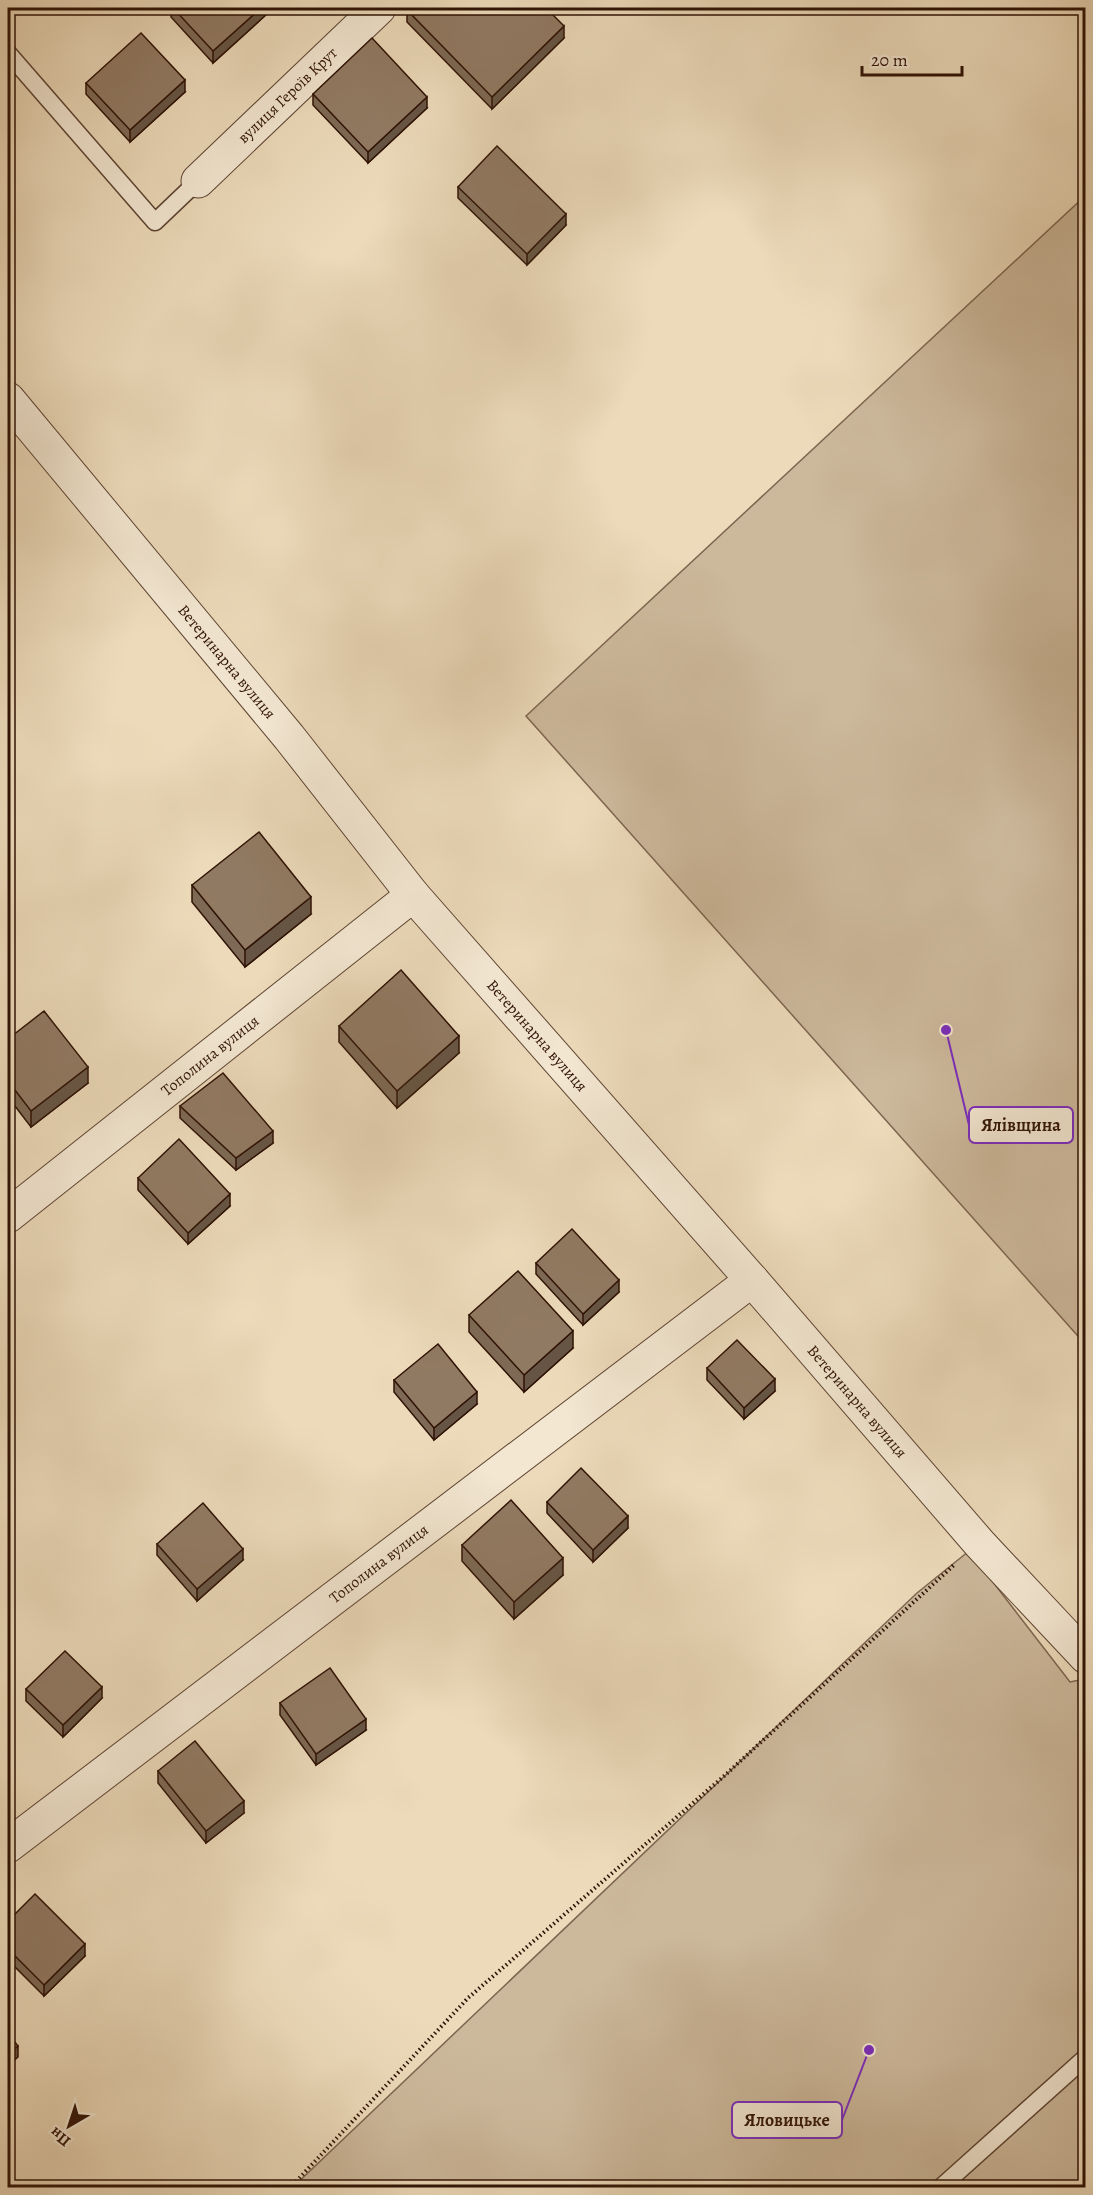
<svg xmlns="http://www.w3.org/2000/svg" width="1093" height="2195" viewBox="0 0 1093 2195" font-family="Alegreya,serif">
<style>
.green{fill:#ccb89b;stroke:#7e6550;stroke-width:1.5}
.lines{fill:none;stroke-linecap:round;stroke-linejoin:round}
.lane-casing{stroke:#5e4432;stroke-width:19}
.street-casing{stroke:#5e4432;stroke-width:35}
.path{stroke:#2f1205;stroke-width:4;stroke-dasharray:1.5 3;stroke-linecap:butt}
.lane{stroke:#f3e7d2;stroke-width:16}
.street{stroke:#f3e7d2;stroke-width:33}
.wall{fill:#7d6955;stroke:#2f1205;stroke-width:1.5}
.shaded-wall{fill:#665545;stroke:#2f1205;stroke-width:1.5}
.building{fill:#917a63;stroke:#2f1205;stroke-width:1.5}
.labels{text-anchor:middle;dominant-baseline:central;stroke-width:5;stroke-linejoin:round;paint-order:stroke}
.street-label{font-size:16px;fill:#2f1205;stroke:#f3e7d2}
.leader{fill:none;stroke:#7b2cbf;stroke-width:2}
.callout-dot{fill:#7b2cbf;stroke:#f3e7d2;stroke-width:2}
.callout{fill:#f3e7d2;stroke:#7b2cbf;stroke-width:2}
.callout-label{font-size:18px;text-anchor:middle;font-weight:bold;fill:#2f1205}
</style>
<rect width="100%" height="100%" fill="#ecdaba"/>
<filter id="stains"><feTurbulence type="fractalNoise" baseFrequency=".00333" numOctaves="4"/><feColorMatrix values="0 0 0 0 .2 0 0 0 0 .09 0 0 0 0 .02 0 0 0 .5 -.17"/></filter>
<radialGradient id="worn" r=".72"><stop offset=".6" stop-color="#630" stop-opacity="0"/><stop offset="1" stop-color="#630" stop-opacity=".3"/></radialGradient>
<!-- green -->
<g class="green">
<path d="M1085,196V1344L526,716Z"/>
<path d="M969,1551L1070,1682L1085,1679V2187L292,2188L917,1593Z"/>
</g>
<g class="lines">
<defs>
<g id="lane">
<path d="M8,53L155,222L198,181"/>
<path d="M940,2188L1086,2057"/>
</g>
<g id="street">
<path id="s1" d="M198,181L379,8"/>
<path id="s2" d="M8,399L289,737L413,895L752,1280L980,1544L1086,1657"/>
<path id="s3" d="M8,1216L413,895"/>
<path id="s4" d="M8,1846L752,1280"/>
</g>
</defs>
<!-- lane casing -->
<use href="#lane" class="lane-casing"/>
<!-- street casing -->
<use href="#street" class="street-casing"/>
<!-- path -->
<path class="path" d="M290,2188L468,1998L723,1777L954,1565"/>
<!-- lane -->
<use href="#lane" class="lane"/>
<!-- street -->
<use href="#street" class="street"/>
</g>
<!-- wall -->
<g class="wall">
<path d="M171,8H268V13L213,63L171,17Z"/>
<path d="M407,10L564,38L492,109L407,22Z"/>
<path d="M86,83L185,92L130,142L86,94Z"/>
<path d="M313,94L427,108L368,163L313,105Z"/>
<path d="M458,187L566,225L527,265L458,198Z"/>
<path d="M192,885L311,914L245,967L192,902Z"/>
<path d="M339,1026L459,1053L397,1108L339,1042Z"/>
<path d="M8,1039L88,1083L31,1127L8,1097Z"/>
<path d="M180,1106L273,1143L236,1170L180,1118Z"/>
<path d="M138,1178L230,1206L188,1244L138,1190Z"/>
<path d="M536,1263L619,1292L583,1325L536,1274Z"/>
<path d="M469,1315L573,1348L524,1392L469,1332Z"/>
<path d="M707,1368L775,1391L744,1419L707,1380Z"/>
<path d="M394,1380L477,1404L434,1440L394,1392Z"/>
<path d="M547,1502L628,1528L593,1562L547,1513Z"/>
<path d="M157,1544L243,1560L197,1601L157,1555Z"/>
<path d="M462,1545L563,1575L514,1619L462,1561Z"/>
<path d="M26,1689L102,1698L63,1737L26,1701Z"/>
<path d="M280,1703L366,1730L316,1765L280,1715Z"/>
<path d="M158,1771L244,1813L206,1843L158,1783Z"/>
<path d="M8,1921L85,1956L44,1996L8,1960Z"/>
</g>
<!-- shaded-wall -->
<g class="shaded-wall">
<path d="M261,8H268V13L213,63V51Z"/>
<path d="M564,26V38L492,109V97Z"/>
<path d="M185,80V92L130,142V130Z"/>
<path d="M427,97V108L368,163V152Z"/>
<path d="M566,214V225L527,265V254Z"/>
<path d="M311,897V914L245,967V950Z"/>
<path d="M459,1036V1053L397,1108V1091Z"/>
<path d="M88,1067V1083L31,1127V1111Z"/>
<path d="M273,1131V1143L236,1170V1158Z"/>
<path d="M230,1194V1206L188,1244V1233Z"/>
<path d="M619,1280V1292L583,1325V1314Z"/>
<path d="M573,1331V1348L524,1392V1375Z"/>
<path d="M775,1379V1391L744,1419V1408Z"/>
<path d="M477,1392V1404L434,1440V1428Z"/>
<path d="M628,1516V1528L593,1562V1550Z"/>
<path d="M243,1549V1560L197,1601V1589Z"/>
<path d="M563,1558V1575L514,1619V1602Z"/>
<path d="M102,1687V1698L63,1737V1725Z"/>
<path d="M366,1719V1730L316,1765V1754Z"/>
<path d="M244,1801V1813L206,1843V1831Z"/>
<path d="M85,1944V1956L44,1996V1985Z"/>
<path d="M18,2046V2057L8,2066V2054Z"/>
</g>
<!-- building -->
<g class="building">
<path d="M173,8H261L213,51Z"/>
<path d="M410,8H546L564,26L492,97L407,10Z"/>
<path d="M141,33L185,80L130,130L86,83Z"/>
<path d="M372,38L427,97L368,152L313,94Z"/>
<path d="M497,146L566,214L527,254L458,187Z"/>
<path d="M259,832L311,897L245,950L192,885Z"/>
<path d="M401,970L459,1036L397,1091L339,1026Z"/>
<path d="M44,1011L88,1067L31,1111L8,1081V1039Z"/>
<path d="M223,1073L273,1131L236,1158L180,1106Z"/>
<path d="M179,1139L230,1194L188,1233L138,1178Z"/>
<path d="M572,1229L619,1280L583,1314L536,1263Z"/>
<path d="M518,1271L573,1331L524,1375L469,1315Z"/>
<path d="M737,1340L775,1379L744,1408L707,1368Z"/>
<path d="M438,1344L477,1392L434,1428L394,1380Z"/>
<path d="M581,1468L628,1516L593,1550L547,1502Z"/>
<path d="M511,1500L563,1558L514,1602L462,1545Z"/>
<path d="M203,1503L243,1549L197,1589L157,1544Z"/>
<path d="M65,1651L102,1687L63,1725L26,1689Z"/>
<path d="M330,1668L366,1719L316,1754L280,1703Z"/>
<path d="M195,1741L244,1801L206,1831L158,1771Z"/>
<path d="M35,1894L85,1944L44,1985L8,1949V1921Z"/>
<path d="M8,2033L18,2046L8,2054Z"/>
</g>
<g class="labels">
<!-- street labels -->
<g class="street-label">
<text stroke="none"><textPath href="#s1" startOffset="124">вулиця Героїв Крут</textPath></text>
<text stroke="none"><textPath href="#s2" startOffset="342">Ветеринарна вулиця</textPath></text>
<text stroke="none"><textPath href="#s2" startOffset="828">Ветеринарна вулиця</textPath></text>
<text stroke="none"><textPath href="#s3" startOffset="258">Тополина вулиця</textPath></text>
<text stroke="none"><textPath href="#s2" startOffset="1314">Ветеринарна вулиця</textPath></text>
<text stroke="none"><textPath href="#s4" startOffset="466">Тополина вулиця</textPath></text>
</g>
</g>
<!-- callouts -->
<path class="leader" d="M946 1030L969 1125M869 2050L842 2120"/>
<g class="callout-dot">
<circle cx="946" cy="1030" r="6"/>
<circle cx="869" cy="2050" r="6"/>
</g>
<g class="callout">
<rect x="969" y="1107" width="104" height="36" rx="6"/>
<rect x="732" y="2102" width="110" height="36" rx="6"/>
</g>
<g class="callout-label">
<text x="1021" y="1131">Ялівщина</text>
<text x="787" y="2126">Яловицьке</text>
</g>
<!-- margin -->
<rect width="1093" height="2195" fill="none" stroke="#ecdaba" stroke-width="30"/>
<rect x="9" y="9" width="1075" height="2177" fill="none" stroke="#2f1205" stroke-width="3"/>
<rect x="15" y="15" width="1063" height="2165" fill="none" stroke="#2f1205" stroke-width="1.5"/>
<!-- north arrow -->
<g transform="translate(69 2126) rotate(219)" stroke="#f3e7d2" stroke-width="4.5" paint-order="stroke">
<path d="M0-4.5L10 22L0 15L-10 22Z" fill="#2f1205"/>
<text y="-9" font-size="16" font-weight="bold" text-anchor="middle" fill="#2f1205">Пн</text>
</g>
<!-- scale -->
<path d="M862 66v9h100v-9" fill="none" stroke="#2f1205" stroke-width="3"/>
<text x="871" y="66" font-size="18" fill="#2f1205" stroke="#f3e7d2" stroke-width="4.5" paint-order="stroke">20 m</text>
<rect width="100%" height="100%" filter="url(#stains)"/>
<rect width="100%" height="100%" fill="url(#worn)"/>
</svg>
